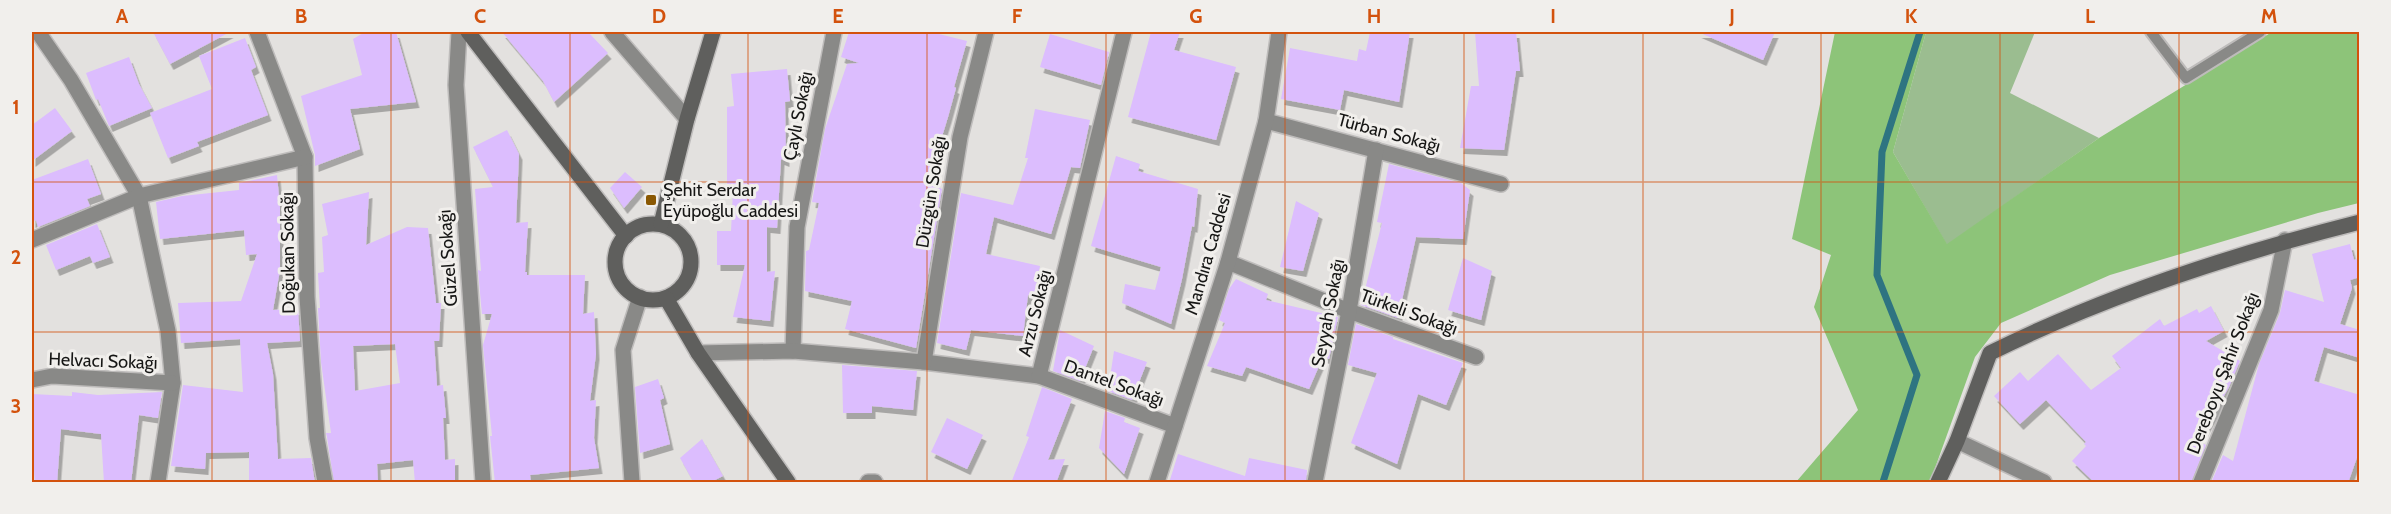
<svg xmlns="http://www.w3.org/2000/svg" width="2391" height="514" viewBox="0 0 2391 514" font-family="Cabin,sans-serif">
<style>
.green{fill:#9bbd90}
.forest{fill:#8dc479}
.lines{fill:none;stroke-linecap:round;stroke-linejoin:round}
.stream{stroke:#2e7481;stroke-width:7}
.building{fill:#dcbdfe;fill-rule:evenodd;filter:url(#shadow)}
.lane-casing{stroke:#bebcbb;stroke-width:14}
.street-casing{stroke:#bebcbb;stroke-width:18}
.secondary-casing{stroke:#bebcbb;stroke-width:18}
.lane{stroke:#898987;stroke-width:10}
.street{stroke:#898987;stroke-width:15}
.secondary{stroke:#5f5f5d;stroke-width:15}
.grid{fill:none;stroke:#d3520d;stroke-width:1.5;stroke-opacity:0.55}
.poi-dot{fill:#8a5802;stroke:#f1efec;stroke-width:2}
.labels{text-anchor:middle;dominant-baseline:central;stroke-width:6;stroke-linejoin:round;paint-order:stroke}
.street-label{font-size:18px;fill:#161615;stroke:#f1efec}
.poi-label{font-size:18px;fill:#161615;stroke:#f1efec;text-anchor:start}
.neatline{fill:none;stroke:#d3520d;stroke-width:2}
.grid-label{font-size:20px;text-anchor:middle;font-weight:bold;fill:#d3520d}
</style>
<defs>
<filter id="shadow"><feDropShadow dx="3.5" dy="6" stdDeviation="0" flood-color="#0004"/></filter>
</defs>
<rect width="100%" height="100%" fill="#e3e1df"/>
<!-- green -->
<path class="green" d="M1926,32H2035L2010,93L2099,138L1947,245L1893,152Z"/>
<!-- forest -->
<path class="forest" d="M1835,32H1926L1893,152L1947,244L2099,138L2272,32H2359V203L2318,213L2110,275L2001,323L1975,357L1930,482H1796L1858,410L1814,307L1831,255L1792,239Z"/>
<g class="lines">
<!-- stream -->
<path class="stream" d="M1883,482L1917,375L1877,275L1882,152L1920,32"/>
</g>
<!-- building -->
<g class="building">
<path d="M153,32H230L170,64Z"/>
<path d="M365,32H396L416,102L350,109L360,149L315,166V155L301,96L362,75L353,39Z"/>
<path d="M502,32H588L608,53L554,102L543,81Z"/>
<path d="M849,32H931L967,41L954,87L956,88L948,117L928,182L942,189L916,348L845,329L852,301L805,291L806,251L809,250L819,203L812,202L825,129L847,64L859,63L841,57Z"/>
<path d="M1151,32H1180L1174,50L1236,67L1216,140L1128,117Z"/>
<path d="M1370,32H1410L1399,102L1344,90L1340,110L1281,99L1290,48L1357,61L1359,49L1366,51Z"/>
<path d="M1475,32H1516L1520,71H1516L1504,150L1460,148L1471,86H1479Z"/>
<path d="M1698,32H1775L1763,60Z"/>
<path d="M1050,34L1109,52L1101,85L1040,67Z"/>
<path d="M245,38L256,67L251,70L268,115L197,142L199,146L168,158L150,113L212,89L199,56Z"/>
<path d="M129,57L139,84L152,108L109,126L98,99L96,100L86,73Z"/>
<path d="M787,69L790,101L785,102L786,161L781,159L777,228L767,227V272L775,271L770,321L733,317L745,265H717V231H731L733,191L727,190V107L734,106L731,74Z"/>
<path d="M55,108L72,131L32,161V125Z"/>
<path d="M1035,109L1090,120L1080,168L1071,167L1051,234L994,217L986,254L1040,266L1034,296L1028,295L1023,336L971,330L966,350L937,343L961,193L1013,205L1028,158H1025Z"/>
<path d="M507,130L519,154L516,223L528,222L525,272H527V275H585L583,314L594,312L596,354L590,401L596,400L594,438L599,468L530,475L531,483H495L490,436H492L483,345L492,314H482L481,304L478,270L481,271L475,189L493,187L473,147Z"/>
<path d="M1116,156L1140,164L1138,171L1198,189L1194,227L1192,226L1182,279L1171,324L1122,303L1125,284L1155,290L1161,267L1091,246Z"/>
<path d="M88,159L101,194L87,199L90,206L38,227L36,220L32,222V180Z"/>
<path d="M1389,164L1461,183L1470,190L1463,239L1416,237L1398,318L1361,305L1382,223L1377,222Z"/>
<path d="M625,172L642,187L624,208L610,188Z"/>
<path d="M277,175L280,208V270L273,310L298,309L300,341L267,343L273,374L278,459L311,458L315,483H249V452L206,453L205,469L171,466L183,385L243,392L240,339L181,343L178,303L241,301L257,254L246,255L244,230L160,239L156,202L182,196L239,190V183Z"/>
<path d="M369,192L366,245L407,227L428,228L436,303H441L439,341H434L437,386L443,385L446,418H443L445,460L455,459V483H415L413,460L377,464L378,483H334L327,437L326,433H331L321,362L318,308H320L318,273L324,272L322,237L328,235L322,204ZM395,344L400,383L355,391L353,346Z"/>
<path d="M1296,201L1319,213L1303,271L1280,267Z"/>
<path d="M97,224L110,257L93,263L90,256L56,270L46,245Z"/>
<path d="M2350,244L2354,260L2357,259L2360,277L2350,280L2352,288L2340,324L2360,330V358L2324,347L2314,381L2360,395V449L2348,483H2211L2223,455L2233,461L2259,364L2280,313L2285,290L2324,302L2312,254Z"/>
<path d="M1463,258L1492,271L1481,320L1448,310Z"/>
<path d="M1236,279L1268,294L1266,300L1338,317L1329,359L1323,357L1309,389L1246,367L1242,376L1207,366L1225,323L1219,320L1229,289Z"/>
<path d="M2211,306L2224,331L2206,341L2240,361L2229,387L2198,441L2206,445L2191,483H2095L2072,461L2086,446L2084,444L2086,442L2046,400L2020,424L1994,396L2020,372L2028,381L2058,354L2091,390L2121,368L2112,356L2160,319L2164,326L2197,309L2199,313Z"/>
<path d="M1356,324L1393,337V339L1463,363L1446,405L1418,394L1397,464L1351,443L1377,373L1348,365Z"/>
<path d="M1060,330L1094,346L1080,381L1053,371Z"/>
<path d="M1114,351L1147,362L1132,400L1108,391Z"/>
<path d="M842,365L917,371L913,410L872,406V413H843Z"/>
<path d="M658,379L664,398L660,400L670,444L640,453L635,387Z"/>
<path d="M1042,387L1072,399L1048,460L1065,459L1056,483H1011L1029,437L1026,436Z"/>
<path d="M72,392L98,395L162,392L158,418L139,415L131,483H104L101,434L61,429L57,483H35L32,445V394L72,396Z"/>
<path d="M1105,411L1125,418L1124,422L1140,428L1124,474L1099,448Z"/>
<path d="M947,418L983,435L967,469L931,452Z"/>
<path d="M702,439L723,476L709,483H694L680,458Z"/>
<path d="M1178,454L1245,476L1249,458L1307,470L1306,483H1169Z"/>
</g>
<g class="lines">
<defs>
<path id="lane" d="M2151,32L2186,78L2260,32"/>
<g id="street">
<path d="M38,32L71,80L139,196L168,331L173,383L158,482"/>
<path d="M257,32L305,157L307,297L317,438L325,482"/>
<path d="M459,32L456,85L483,482"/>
<path d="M612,32L687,119"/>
<path d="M1266,121L1501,184"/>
<path d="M32,240L139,196L305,157"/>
<path d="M1228,262L1349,311L1476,357"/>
<path d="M793,351L797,227L834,32"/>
<path d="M698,353L793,351L924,362L1039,376L1124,32"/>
<path d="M924,362L960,137L986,32"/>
<path d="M1039,376L1175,426"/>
<path d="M32,380L52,376L173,383"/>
<path d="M1957,441L2044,482"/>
<path d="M632,482L623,350L640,297"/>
<path d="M868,482H875"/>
<path d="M1157,482L1228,262L1266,121L1279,32"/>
<path d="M1315,482L1349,311L1376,150"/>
<path d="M2201,482L2271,310L2285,240"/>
</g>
<g id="secondary">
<path d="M468,32L626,236"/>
<circle cx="653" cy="262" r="38"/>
<path d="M661,224L687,119L713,32"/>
<path d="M666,298L698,353L788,482"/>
<path d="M1938,482L1957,441L1990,353C2107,295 2233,254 2360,222"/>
</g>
</defs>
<!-- lane casing -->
<use href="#lane" class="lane-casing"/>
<!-- street casing -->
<use href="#street" class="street-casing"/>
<!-- secondary casing -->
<use href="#secondary" class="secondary-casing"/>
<!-- lane -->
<use href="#lane" class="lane"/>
<!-- street -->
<use href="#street" class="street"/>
<!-- secondary -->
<use href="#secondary" class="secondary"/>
</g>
<!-- grid -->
<path class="grid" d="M212,32V482M391,32V482M570,32V482M748,32V482M927,32V482M1106,32V482M1285,32V482M1464,32V482M1643,32V482M1821,32V482M2000,32V482M2179,32V482M32,182H2360M32,332H2360"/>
<!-- markers -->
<rect class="poi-dot" x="645" y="194" width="12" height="12" rx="3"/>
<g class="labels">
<!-- street labels -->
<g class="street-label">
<text transform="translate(798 116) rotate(-79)">Çaylı Sokağı</text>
<text transform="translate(1389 133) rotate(15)">Türban Sokağı</text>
<text transform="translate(931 192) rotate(-81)">Düzgün Sokağı</text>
<text transform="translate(288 253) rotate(-91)">Doğukan Sokağı</text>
<text transform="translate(1208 254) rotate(-74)">Mandıra Caddesi</text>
<text transform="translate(448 258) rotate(-94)">Güzel Sokağı</text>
<text transform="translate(1409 312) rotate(20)">Türkeli Sokağı</text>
<text transform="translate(1035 313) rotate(-76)">Arzu Sokağı</text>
<text transform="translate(1328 313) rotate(-79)">Seyyah Sokağı</text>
<text transform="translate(103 361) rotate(2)">Helvacı Sokağı</text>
<text transform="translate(2223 373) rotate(-69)">Dereboyu Şahir Sokağı</text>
<text transform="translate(1114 383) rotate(20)">Dantel Sokağı</text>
</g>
<!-- poi labels -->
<g class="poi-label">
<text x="663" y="190">Şehit Serdar<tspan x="663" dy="21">Eyüpoğlu Caddesi</tspan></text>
</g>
</g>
<!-- border -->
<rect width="2391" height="514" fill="none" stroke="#f1efec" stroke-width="66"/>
<rect x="33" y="33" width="2325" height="448" class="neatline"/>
<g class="grid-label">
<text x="122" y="23">A</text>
<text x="301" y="23">B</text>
<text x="480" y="23">C</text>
<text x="659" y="23">D</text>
<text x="838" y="23">E</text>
<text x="1017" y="23">F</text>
<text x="1196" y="23">G</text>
<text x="1374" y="23">H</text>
<text x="1553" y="23">I</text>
<text x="1732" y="23">J</text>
<text x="1911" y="23">K</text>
<text x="2090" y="23">L</text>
<text x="2269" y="23">M</text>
<text x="16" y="114">1</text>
<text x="16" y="264">2</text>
<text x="16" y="413">3</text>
</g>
</svg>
